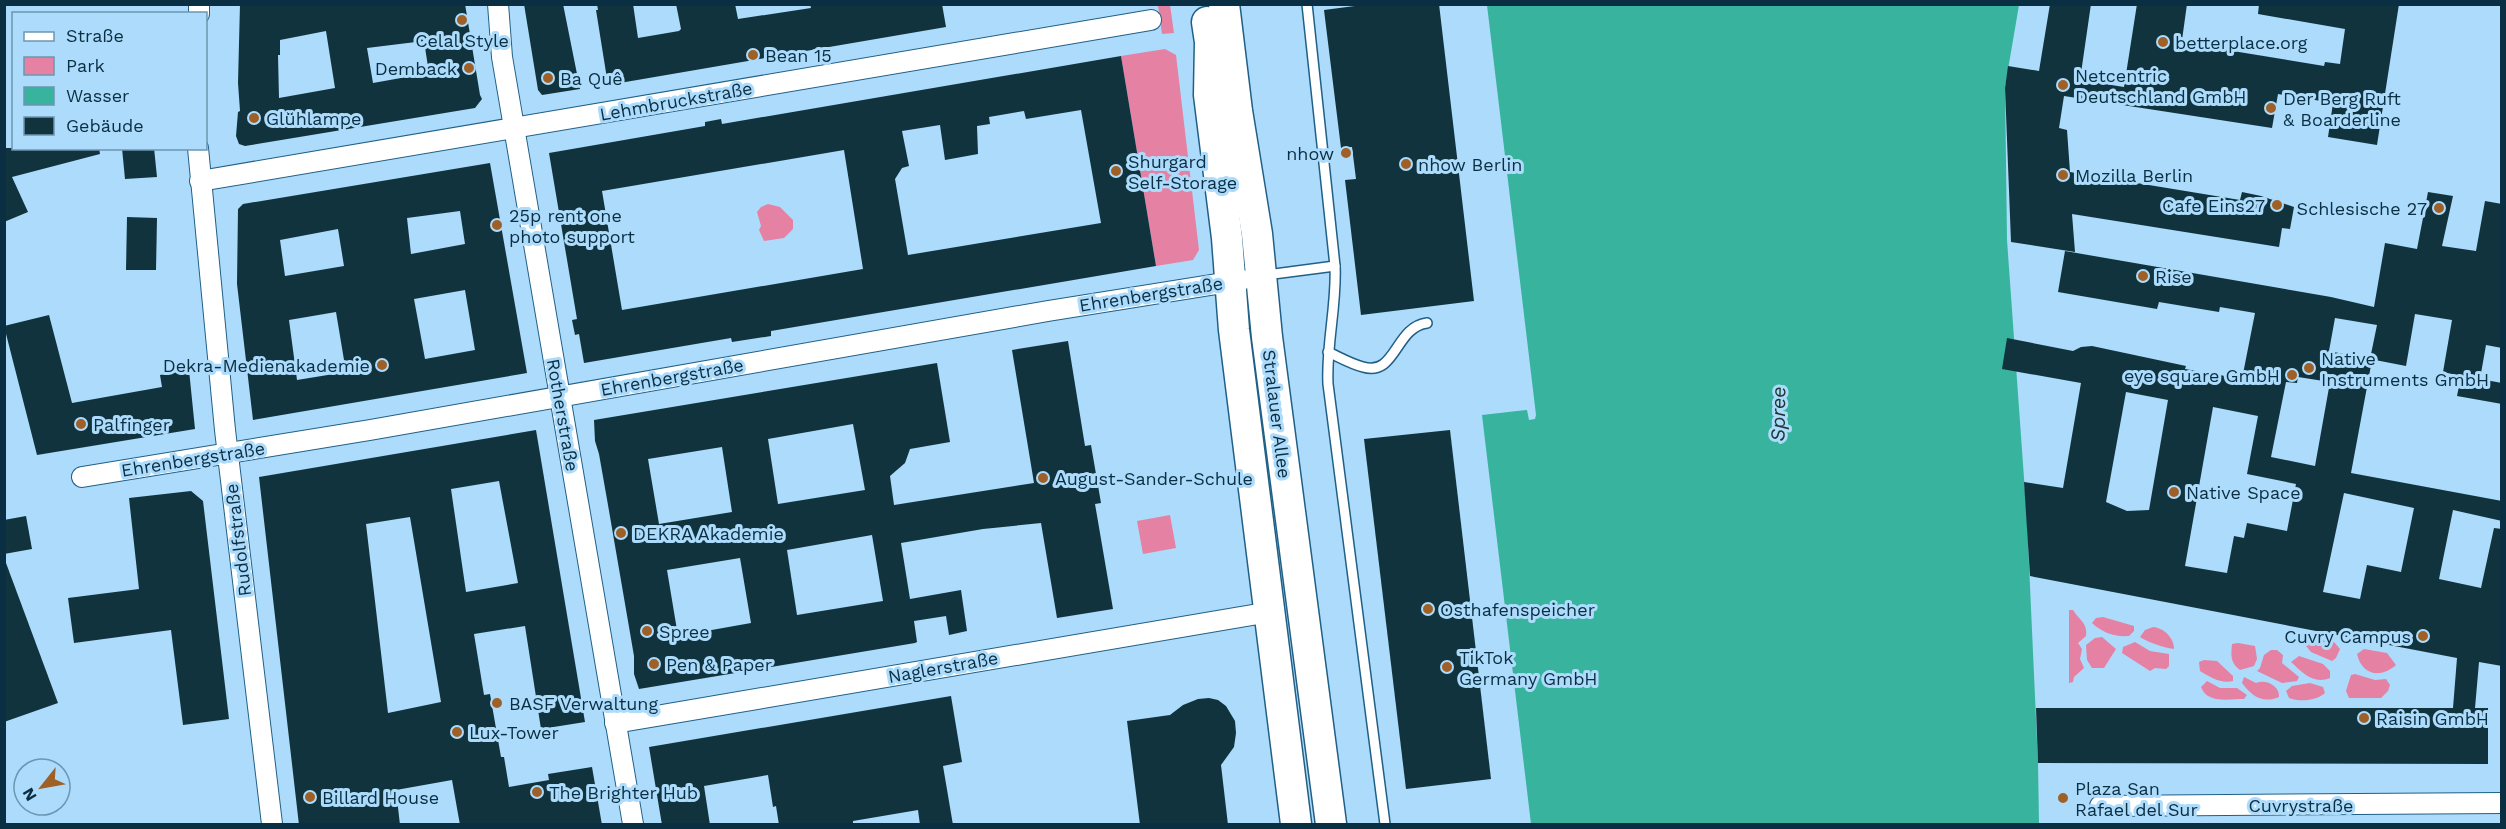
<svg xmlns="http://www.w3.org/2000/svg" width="2506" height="829" viewBox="0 0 2506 829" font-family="'Work Sans',sans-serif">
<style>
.green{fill:#e581a3}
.water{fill:#37b39e}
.building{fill:#10333d;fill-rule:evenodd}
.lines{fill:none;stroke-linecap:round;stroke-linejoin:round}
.service-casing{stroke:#216086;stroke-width:12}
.minor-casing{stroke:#216086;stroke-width:22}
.primary-casing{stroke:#216086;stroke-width:33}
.service{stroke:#fff;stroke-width:9}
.minor{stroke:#fff;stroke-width:20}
.primary{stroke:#fff;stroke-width:30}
.poi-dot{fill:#9f6027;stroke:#addbfb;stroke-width:2}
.labels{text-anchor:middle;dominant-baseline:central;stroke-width:6;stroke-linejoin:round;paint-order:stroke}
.poi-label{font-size:18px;fill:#0a2e42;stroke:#addbfb;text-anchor:start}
.street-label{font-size:18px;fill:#0a2e42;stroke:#addbfb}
.water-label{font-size:20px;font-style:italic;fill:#1b3630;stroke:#addbfb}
</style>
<rect width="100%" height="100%" fill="#addbfb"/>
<!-- green -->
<g class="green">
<path d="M1170,5L1174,33L1162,34L1158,6Z"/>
<path d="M1165,49L1176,55L1199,250L1193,260L1156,266L1121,56Z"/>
<path d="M768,204L780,207L793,220V229L784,238L764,241L759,230L761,226L757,212L761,207Z"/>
<path d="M1170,515L1176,548L1143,554L1137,521Z"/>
<path d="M2069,610H2073C2079,620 2088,623 2086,636L2078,643L2082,649L2080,659L2084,668L2074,677L2073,682L2069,683Z"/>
<path d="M2103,617L2134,626V631L2129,636C2114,637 2103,633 2092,623L2096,618Z"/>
<path d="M2153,627C2164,628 2174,638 2174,649C2162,647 2150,643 2140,637L2145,630Z"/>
<path d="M2102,637L2116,649L2104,668H2092L2087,660L2086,645L2095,638Z"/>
<path d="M2313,639L2334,642L2340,649L2336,658L2332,661L2311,652L2306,646Z"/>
<path d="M2135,642L2150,651L2169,654V666L2166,669L2155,668L2150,671L2122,653L2123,647Z"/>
<path d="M2238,643L2255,646L2257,659L2254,666L2240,670C2230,663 2231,655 2232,644Z"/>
<path d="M2364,649L2387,653L2396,665C2380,679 2362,675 2357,654Z"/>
<path d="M2271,650H2277L2283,655L2282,663L2299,677L2297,681L2282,683L2257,671L2260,668L2264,655Z"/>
<path d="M2299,656L2323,664L2330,671V678C2313,685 2302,672 2291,662Z"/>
<path d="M2204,660L2217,661L2233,676V681C2221,684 2210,677 2200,671L2199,662Z"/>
<path d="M2355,674L2375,680L2386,679L2390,685L2388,691L2381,698H2349L2346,691L2351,675Z"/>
<path d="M2244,677L2256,683C2266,679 2280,686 2279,697C2262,704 2252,696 2242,683Z"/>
<path d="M2207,681L2220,688H2237L2247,695L2244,699C2229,699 2207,704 2201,687Z"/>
<path d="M2310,683L2323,687L2325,693C2316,701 2300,702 2289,698L2286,691L2292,686Z"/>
</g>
<!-- water -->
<path class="water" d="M1487,5H2019L2005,87L2007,240L2027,520L2038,763L2039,824H1531L1482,415L1527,410L1529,420L1535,419L1536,415Z"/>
<!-- building -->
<g class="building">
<path d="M240,4H465L480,95L482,99L475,108L245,146L239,144L236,136L238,112L240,111L238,83ZM326,31L335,88L279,98L278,55H280V40ZM424,41L429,73L373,83L367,48Z"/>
<path d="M524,4H563L580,89L542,95L538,90Z"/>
<path d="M597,4H633L638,38L679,31L681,29L676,4H735L738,19L811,8L810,4H942L946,27L608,85L596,10H598Z"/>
<path d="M1370,4H1439L1474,301L1361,315L1345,180L1356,179L1352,147L1341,148L1324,10Z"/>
<path d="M2050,4H2091L2080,80L2124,87L2137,4H2187L2182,40L2197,42L2196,45L2324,66L2325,62L2340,64L2345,29L2258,14L2259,4H2399L2377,145L2328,137L2333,103L2278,94L2272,128L2064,96L2059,128L2067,130L2070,172L2240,200L2242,192L2261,196L2294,207L2290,229L2282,228L2279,247L2072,214L2075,252L2011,242L2005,88L2008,66L2039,71Z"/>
<path d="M1121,56L1156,266L771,331V336L732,342L731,338L584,363L579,334L575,335L572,320L577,319L549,153L705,126V122L721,119L722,124ZM1081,110L1101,223L908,255L895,179L902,168L909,166L902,131L940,125L945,160L978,154L977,126L990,124L989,117L1024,111L1026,119ZM844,150L863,269L622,310L602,191Z"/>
<path d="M4,148H99L100,154L12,177L28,212L4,222Z"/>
<path d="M122,148H154L157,177L125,179Z"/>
<path d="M490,163L527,373L253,420L237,284L238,209L243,204ZM460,211L465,244L411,254L407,218ZM338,229L344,266L285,276L280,240ZM465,290L475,350L425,359L414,299ZM336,312L346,372L297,380L289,320Z"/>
<path d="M2428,192L2453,196L2442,246L2476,251L2485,201L2502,204V348L2486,345L2480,379L2502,383V404L2457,396L2461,376L2443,372L2452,320L2415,314L2406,366L2370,359L2377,325L2335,318L2329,351L2372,360L2351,473L2502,501V521L2453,510L2439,579L2481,588L2494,528L2502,529V666L2479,662L2475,708H2488V764L2038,763L2036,708H2453L2457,658L2030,576L2024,482L2063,488L2081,383L2002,369L2007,338L2073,351L2081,347L2092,346L2186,366L2185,369L2242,379L2255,313L2220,307L2219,312L2159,302L2157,309L2058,292L2065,251L2331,297L2374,307L2385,243L2417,249ZM2298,377L2330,382L2315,466L2271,457L2286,382L2297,383ZM2126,392L2168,400L2149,510L2127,511L2106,502ZM2213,407L2258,416L2247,474L2296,484L2287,531L2247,523L2244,538L2234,536L2227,573L2185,566ZM2344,493L2414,508L2401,572L2367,565L2360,599L2323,592Z"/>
<path d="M127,217L157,218L156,270H126Z"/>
<path d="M49,315L72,403L162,387L160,375L189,370L195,429L37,455L4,326Z"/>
<path d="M1068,341L1085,446L1091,445L1101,503L1095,504L1113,609L1057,618L1041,523L983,529L901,543L910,599L961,590L967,631L949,635L946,616L914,621L917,642L915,643L639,689L634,674V656L608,505L599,454L595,441L594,420L937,363L950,442L910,449L905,463L890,476L894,505L1034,483L1012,350ZM853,424L865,490L778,504L768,439ZM722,447L732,512L659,524L648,459ZM872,535L883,601L797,615L787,550ZM740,558L751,623L678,636L667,570Z"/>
<path d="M536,430L585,722L541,729L525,626L474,634L484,695L490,694L501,757H504L509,787L549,780L548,774L592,767L602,825H460L452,780L396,790L400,825H299L259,477ZM499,481L518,583L466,592L451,489ZM410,517L441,702L388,713L366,524Z"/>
<path d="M1450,430L1491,779L1406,789L1364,439Z"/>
<path d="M191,491L203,501L229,719L183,725L171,630L74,643L68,598L139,589L129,498Z"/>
<path d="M26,516L32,549L4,554V520Z"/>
<path d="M4,563H6L58,703L4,722Z"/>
<path d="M951,696L962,762L943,766L953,825H920L918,810L853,821V825H779L776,806L773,807L768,775L704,786L710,825H662L649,747Z"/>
<path d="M1209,698L1218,700L1226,706L1235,721L1236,733L1234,747L1221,765L1228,825H1140L1127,721L1170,715L1183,705L1198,699Z"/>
</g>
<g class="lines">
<defs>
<g id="service">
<path d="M1307,4L1335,266C1337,305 1326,344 1328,384L1385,824"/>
<path d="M1266,275L1335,266"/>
<path d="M1328,352C1339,357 1351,364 1363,367C1396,377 1395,327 1427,323"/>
</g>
<g id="minor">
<path d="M498,4L502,57L633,824"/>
<path d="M199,14V4"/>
<path d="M198,148L225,430L272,824"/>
<path d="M200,181L1151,20"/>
<path d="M82,477L370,430L1048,311L1242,280"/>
<path d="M615,723L1270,612"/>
<path d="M2100,806L2502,803"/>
</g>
<g id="primary">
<path d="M1224,4L1237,111L1257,234L1267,337L1331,824"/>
<path d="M1207,22L1210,42L1209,95L1227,238L1234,330L1296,824"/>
</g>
</defs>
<!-- service casing -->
<use href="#service" class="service-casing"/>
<!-- minor casing -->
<use href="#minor" class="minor-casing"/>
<!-- primary casing -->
<use href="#primary" class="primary-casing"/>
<!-- service -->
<use href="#service" class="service"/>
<!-- minor -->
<use href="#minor" class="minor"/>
<!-- primary -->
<use href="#primary" class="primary"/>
</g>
<!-- markers -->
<g class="poi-dot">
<circle cx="462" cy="20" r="6"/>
<circle cx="2163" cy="42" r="6"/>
<circle cx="753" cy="55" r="6"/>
<circle cx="469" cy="68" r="6"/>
<circle cx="548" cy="78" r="6"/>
<circle cx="2063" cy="85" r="6"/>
<circle cx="2271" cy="108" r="6"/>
<circle cx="254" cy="118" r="6"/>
<circle cx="1346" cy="153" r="6"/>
<circle cx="1406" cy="164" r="6"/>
<circle cx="1116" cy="171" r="6"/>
<circle cx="2063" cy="175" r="6"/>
<circle cx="2277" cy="205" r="6"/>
<circle cx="2439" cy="208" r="6"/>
<circle cx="497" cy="225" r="6"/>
<circle cx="2143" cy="276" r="6"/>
<circle cx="382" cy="365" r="6"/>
<circle cx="2309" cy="368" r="6"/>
<circle cx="2292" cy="375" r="6"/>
<circle cx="81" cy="424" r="6"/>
<circle cx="1043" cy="478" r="6"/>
<circle cx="2174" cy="492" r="6"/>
<circle cx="621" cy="533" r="6"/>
<circle cx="1428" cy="609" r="6"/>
<circle cx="647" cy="631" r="6"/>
<circle cx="2423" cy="636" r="6"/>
<circle cx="654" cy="664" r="6"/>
<circle cx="1447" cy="667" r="6"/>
<circle cx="497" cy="703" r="6"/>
<circle cx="2364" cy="718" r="6"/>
<circle cx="457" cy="732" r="6"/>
<circle cx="537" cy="792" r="6"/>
<circle cx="310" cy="797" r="6"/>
<circle cx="2063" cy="798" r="6"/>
</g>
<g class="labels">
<!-- poi labels -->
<g class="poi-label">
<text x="462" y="40" text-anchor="middle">Celal Style</text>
<text x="2175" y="42">betterplace.org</text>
<text x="765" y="55">Bean 15</text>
<text x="457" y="68" text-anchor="end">Demback</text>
<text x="2075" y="75">Netcentric<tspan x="2075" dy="21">Deutschland GmbH</tspan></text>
<text x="560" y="78">Ba Quê</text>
<text x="2283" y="98">Der Berg Ruft<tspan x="2283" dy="21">&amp; Boarderline</tspan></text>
<text x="266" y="118">Glühlampe</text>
<text x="1334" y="153" text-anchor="end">nhow</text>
<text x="1128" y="161">Shurgard<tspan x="1128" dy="21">Self-Storage</tspan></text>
<text x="1418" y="164">nhow Berlin</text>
<text x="2075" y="175">Mozilla Berlin</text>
<text x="2265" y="205" text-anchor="end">Cafe Eins27</text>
<text x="2427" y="208" text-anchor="end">Schlesische 27</text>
<text x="509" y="215">25p rent one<tspan x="509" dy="21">photo support</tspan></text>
<text x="2155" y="276">Rise</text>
<text x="2321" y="358">Native<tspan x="2321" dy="21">Instruments GmbH</tspan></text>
<text x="370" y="365" text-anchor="end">Dekra-Medienakademie</text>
<text x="2280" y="375" text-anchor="end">eye square GmbH</text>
<text x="93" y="424">Palfinger</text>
<text x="1055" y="478">August-Sander-Schule</text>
<text x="2186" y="492">Native Space</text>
<text x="633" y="533">DEKRA Akademie</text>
<text x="1440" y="609">Osthafenspeicher</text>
<text x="659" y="631">Spree</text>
<text x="2411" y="636" text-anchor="end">Cuvry Campus</text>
<text x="1459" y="657">TikTok<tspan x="1459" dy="21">Germany GmbH</tspan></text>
<text x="666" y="664">Pen &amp; Paper</text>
<text x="509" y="703">BASF Verwaltung</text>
<text x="2376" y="718">Raisin GmbH</text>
<text x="469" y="732">Lux-Tower</text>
<text x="2075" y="788">Plaza San<tspan x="2075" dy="21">Rafael del Sur</tspan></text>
<text x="549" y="792">The Brighter Hub</text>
<text x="322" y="797">Billard House</text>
</g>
<!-- street labels -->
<g class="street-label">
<text transform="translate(676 101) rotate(-10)">Lehmbruckstraße</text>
<text transform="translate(1151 294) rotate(-9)">Ehrenbergstraße</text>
<text transform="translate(672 377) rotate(-10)">Ehrenbergstraße</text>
<text transform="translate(1277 414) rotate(83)">Stralauer Allee</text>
<text transform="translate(563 415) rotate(80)">Rotherstraße</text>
<text transform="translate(193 459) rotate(-9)">Ehrenbergstraße</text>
<text transform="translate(238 540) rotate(-97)">Rudolfstraße</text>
<text transform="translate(943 667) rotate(-10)">Naglerstraße</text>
<text x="2301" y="805">Cuvrystraße</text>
</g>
<!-- water labels -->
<g class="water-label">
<text transform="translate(1778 414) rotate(-89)">Spree</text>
</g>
</g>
<!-- border -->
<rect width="2506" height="829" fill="none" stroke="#0a2e42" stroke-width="12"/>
<!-- legend -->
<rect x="12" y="12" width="195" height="138" fill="#addbfb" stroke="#6c96b1" stroke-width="1.5"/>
<rect x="24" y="32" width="30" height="9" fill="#ffffff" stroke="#6c96b1" stroke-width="1.5"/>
<text x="66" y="42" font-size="18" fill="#0a2e42">Straße</text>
<rect x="24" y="57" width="30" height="18" fill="#e581a3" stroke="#6c96b1" stroke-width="1.5"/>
<text x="66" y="72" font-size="18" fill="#0a2e42">Park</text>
<rect x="24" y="87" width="30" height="18" fill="#37b39e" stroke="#6c96b1" stroke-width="1.5"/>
<text x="66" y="102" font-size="18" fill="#0a2e42">Wasser</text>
<rect x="24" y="117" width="30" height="18" fill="#10333d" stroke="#6c96b1" stroke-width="1.5"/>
<text x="66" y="132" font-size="18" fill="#0a2e42">Gebäude</text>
<!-- north arrow -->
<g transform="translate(42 787) rotate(239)"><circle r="28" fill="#addbfb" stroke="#6c96b1" stroke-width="1.5"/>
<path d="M0-4.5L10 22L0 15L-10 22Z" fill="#9f6027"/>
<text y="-9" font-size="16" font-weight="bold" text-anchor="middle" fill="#0a2e42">N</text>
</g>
</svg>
